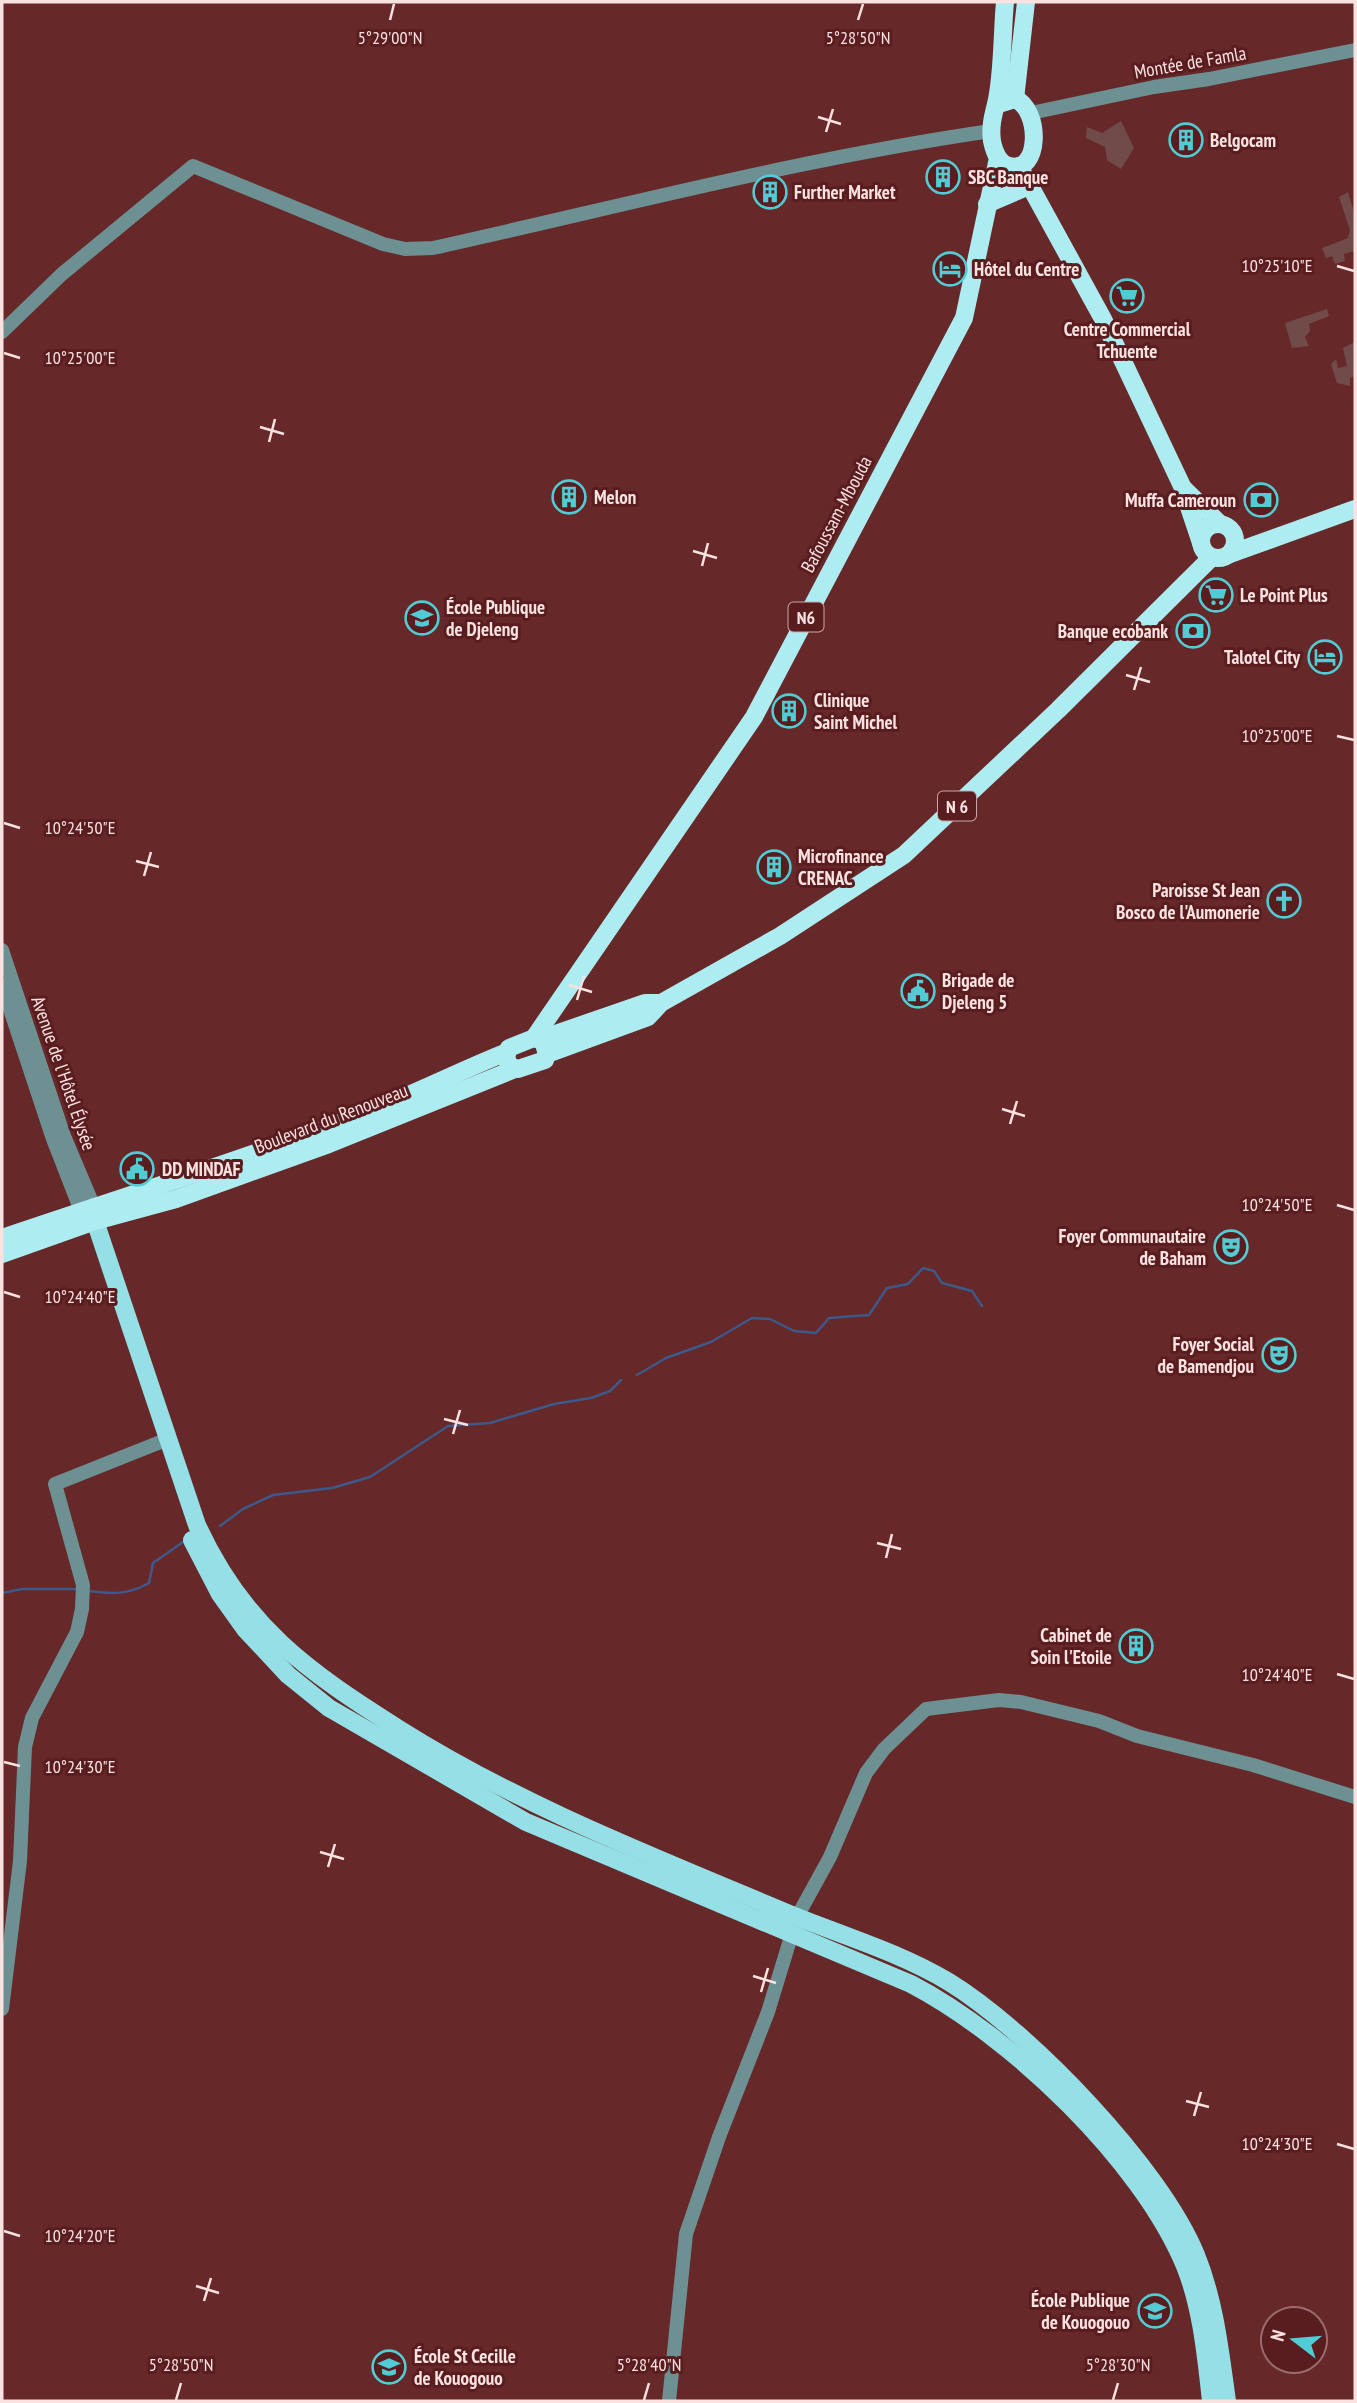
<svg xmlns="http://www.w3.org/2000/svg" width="1357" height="2403" viewBox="0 0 1357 2403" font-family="'PT Sans Narrow',sans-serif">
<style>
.green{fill:#714b49}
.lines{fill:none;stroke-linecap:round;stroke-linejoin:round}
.stream{stroke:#3d598a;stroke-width:2.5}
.tertiary{stroke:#6d9093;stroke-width:14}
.primary{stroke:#95e0e6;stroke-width:18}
.trunk{stroke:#adecf1;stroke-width:18}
.ticks{fill:none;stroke:#fae2e1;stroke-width:2.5}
.labels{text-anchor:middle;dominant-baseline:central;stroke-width:6;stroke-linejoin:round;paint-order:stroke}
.shield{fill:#5a1d1f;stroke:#caa7a7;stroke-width:2}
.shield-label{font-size:18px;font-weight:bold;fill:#fae2e1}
.street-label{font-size:19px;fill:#fae2e1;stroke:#5a1d1f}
.poi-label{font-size:19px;font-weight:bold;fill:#fae2e1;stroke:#5a1d1f;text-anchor:start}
.ticks-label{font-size:18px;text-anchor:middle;fill:#fae2e1;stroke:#5a1d1f;stroke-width:6;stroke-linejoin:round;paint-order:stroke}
</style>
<rect width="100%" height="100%" fill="#662829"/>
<!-- green -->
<g class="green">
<path d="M1121,121L1134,148L1121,169L1107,160L1105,147L1086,138L1087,127L1102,133Z"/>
<path d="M1348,192L1355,215V251L1344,254L1345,261L1335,264L1332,256L1326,258L1322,248L1348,238L1350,230L1339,197Z"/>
<path d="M1327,309L1329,316L1309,324L1310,331L1305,337L1309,346L1292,348L1285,323Z"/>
<path d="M1355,342V376L1350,378V386L1337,383L1331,364L1336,359L1338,368L1347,366L1343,348Z"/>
</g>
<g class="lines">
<!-- stream -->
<g class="stream">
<path d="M637,1375L666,1358L711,1342L752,1318L770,1319L794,1331L816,1333L829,1318L869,1315L887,1288L908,1284L923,1268L934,1271L942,1283L972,1291L982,1306"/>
<path d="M220,1526L243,1509L273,1495L332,1488L370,1477L448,1426L490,1423L554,1404L591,1398L610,1391L621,1380"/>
<path d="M89,1591C112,1594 128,1595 149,1583L153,1563L183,1542"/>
<path d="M2,1593L22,1589H79"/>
</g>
<!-- tertiary -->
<g class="tertiary">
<path d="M1031,113L1154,87L1209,79L1355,50"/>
<path d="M2,332L62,274L193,166L383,244L405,249L433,248C619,207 803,158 991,131"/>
<path d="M2,950L64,1136L94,1207"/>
<path d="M2,985L53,1139L81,1211"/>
<path d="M2,2009L20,1861L25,1747L32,1718L77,1632L82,1609L83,1585L55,1484L168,1439"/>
<path d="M669,2401L686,2234L719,2137L768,2012L797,1917L830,1857L866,1773L884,1749L926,1709L999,1700L1021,1702L1099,1721L1137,1736L1253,1765L1355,1797"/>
</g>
<!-- primary -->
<g class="primary">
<path d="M94,1207L95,1221L197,1525C243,1626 307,1671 399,1729C523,1807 657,1858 792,1915C844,1936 901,1953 949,1982C1030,2032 1160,2167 1196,2255C1215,2302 1220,2351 1227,2401"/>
<path d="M192,1540L220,1594L245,1629L288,1675L329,1708L526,1822L911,1984C1012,2037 1141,2160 1185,2266C1202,2309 1206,2356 1211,2401"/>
</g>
<!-- trunk -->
<g class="trunk">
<path d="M1015,99L1026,2"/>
<path d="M996,105L1015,99C1041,109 1041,175 1009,166C998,163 994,151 992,141C990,127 993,116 996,104C1003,75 1002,33 1005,2"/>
<path d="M1019,166L1103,319L1182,486L1201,543"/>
<path d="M987,204L1029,186"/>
<path d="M1184,489L1220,524"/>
<circle cx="1218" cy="541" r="17"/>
<path d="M1230,554L1355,509"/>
<path d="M534,1038L754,717L964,318L998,158"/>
<path d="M534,1038L543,1041L547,1054L545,1060L518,1069L509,1066L506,1056L509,1048Z"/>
<path d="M541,1039L645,1003H661"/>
<path d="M547,1054L648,1017L661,1003L780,936L904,855L1058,710L1211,558"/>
<path d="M2,1238C123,1197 245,1159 365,1113C413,1095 459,1071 507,1052"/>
<path d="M2,1254L95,1221L176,1199L329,1144L515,1069"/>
</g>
</g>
<!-- ticks -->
<path class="ticks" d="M390,20L394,4M858,20L863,4M818,117L841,124M826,132L833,109M1337,266L1354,271M4,353L20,358M260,427L284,434M269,442L275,419M693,551L717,558M702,566L708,543M1126,675L1150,682M1134,690L1141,667M1337,736L1354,740M4,823L20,828M136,861L159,867M144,876L151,852M569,985L592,992M577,1000L584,976M1002,1109L1025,1116M1010,1124L1017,1101M1337,1205L1354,1210M4,1292L20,1297M444,1419L468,1425M453,1434L460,1410M877,1543L901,1549M886,1558L892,1534M1337,1674L1354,1679M4,1762L20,1766M320,1852L344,1859M328,1867L335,1844M753,1976L776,1983M761,1992L768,1968M1186,2101L1209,2107M1194,2116L1201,2092M1337,2144L1354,2149M4,2231L20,2236M196,2286L219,2293M204,2301L211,2278M176,2400L181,2383M644,2400L649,2383M1113,2400L1118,2383"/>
<!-- icons -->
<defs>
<symbol id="building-ring" viewBox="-11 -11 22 22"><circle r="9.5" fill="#5a1d1f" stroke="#51ccd4" stroke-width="1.5"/><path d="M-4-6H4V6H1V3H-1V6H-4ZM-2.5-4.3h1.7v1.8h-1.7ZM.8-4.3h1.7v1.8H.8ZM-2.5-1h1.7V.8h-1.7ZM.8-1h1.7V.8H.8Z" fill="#51ccd4"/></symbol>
<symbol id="hotel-ring" viewBox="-11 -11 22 22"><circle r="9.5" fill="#5a1d1f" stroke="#51ccd4" stroke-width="1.5"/><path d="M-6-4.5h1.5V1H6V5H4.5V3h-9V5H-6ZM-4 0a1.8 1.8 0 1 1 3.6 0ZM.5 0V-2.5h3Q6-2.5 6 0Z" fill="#51ccd4"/></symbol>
<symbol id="supermarket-ring" viewBox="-11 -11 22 22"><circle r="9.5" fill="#5a1d1f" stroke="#51ccd4" stroke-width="1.5"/><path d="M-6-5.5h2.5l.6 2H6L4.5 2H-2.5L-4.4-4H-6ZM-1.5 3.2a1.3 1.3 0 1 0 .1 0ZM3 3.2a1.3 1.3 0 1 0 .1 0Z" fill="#51ccd4"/></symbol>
<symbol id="bank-ring" viewBox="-11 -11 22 22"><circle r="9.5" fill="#5a1d1f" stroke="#51ccd4" stroke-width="1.5"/><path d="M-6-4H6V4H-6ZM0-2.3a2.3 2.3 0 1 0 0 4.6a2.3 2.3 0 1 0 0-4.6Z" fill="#51ccd4"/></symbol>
<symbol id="school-ring" viewBox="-11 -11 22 22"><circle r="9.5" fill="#5a1d1f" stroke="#51ccd4" stroke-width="1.5"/><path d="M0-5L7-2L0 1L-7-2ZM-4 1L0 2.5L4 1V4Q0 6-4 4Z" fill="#51ccd4"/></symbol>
<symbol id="church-ring" viewBox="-11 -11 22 22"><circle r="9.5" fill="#5a1d1f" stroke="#51ccd4" stroke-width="1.5"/><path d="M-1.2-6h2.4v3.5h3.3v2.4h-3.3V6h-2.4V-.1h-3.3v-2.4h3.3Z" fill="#51ccd4"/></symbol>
<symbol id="civic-ring" viewBox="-11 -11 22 22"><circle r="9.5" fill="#5a1d1f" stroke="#51ccd4" stroke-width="1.5"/><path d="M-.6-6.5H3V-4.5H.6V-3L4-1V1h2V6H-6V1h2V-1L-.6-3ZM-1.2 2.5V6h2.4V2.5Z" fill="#51ccd4"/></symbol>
<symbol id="theatre-ring" viewBox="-11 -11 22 22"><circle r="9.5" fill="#5a1d1f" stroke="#51ccd4" stroke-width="1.5"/><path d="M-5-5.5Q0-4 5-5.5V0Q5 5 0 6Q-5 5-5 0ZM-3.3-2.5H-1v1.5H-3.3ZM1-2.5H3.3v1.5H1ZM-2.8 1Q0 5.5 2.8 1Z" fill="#51ccd4"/></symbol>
</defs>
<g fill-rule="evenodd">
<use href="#building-ring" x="1167" y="121" width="38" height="38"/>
<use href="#building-ring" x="924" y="158" width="38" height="38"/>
<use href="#building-ring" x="751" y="173" width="38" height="38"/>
<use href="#hotel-ring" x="931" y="250" width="38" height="38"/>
<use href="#supermarket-ring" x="1108" y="277" width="38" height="38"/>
<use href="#building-ring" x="550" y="478" width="38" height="38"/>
<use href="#bank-ring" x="1242" y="481" width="38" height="38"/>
<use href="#supermarket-ring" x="1197" y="576" width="38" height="38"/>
<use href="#school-ring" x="403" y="599" width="38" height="38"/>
<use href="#bank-ring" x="1174" y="612" width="38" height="38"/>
<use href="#hotel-ring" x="1306" y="638" width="38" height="38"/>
<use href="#building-ring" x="770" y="692" width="38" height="38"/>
<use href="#building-ring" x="755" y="848" width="38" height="38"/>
<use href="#church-ring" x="1265" y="882" width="38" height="38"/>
<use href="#civic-ring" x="899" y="972" width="38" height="38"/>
<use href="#civic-ring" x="118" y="1150" width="38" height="38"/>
<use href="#theatre-ring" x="1212" y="1228" width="38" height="38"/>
<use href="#theatre-ring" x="1260" y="1336" width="38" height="38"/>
<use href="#building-ring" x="1117" y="1627" width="38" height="38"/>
<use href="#school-ring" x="1136" y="2292" width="38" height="38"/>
<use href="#school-ring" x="370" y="2348" width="38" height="38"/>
</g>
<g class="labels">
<!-- shield labels -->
<g class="shield">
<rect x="788.5" y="602.5" width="35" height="29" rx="5"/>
<rect x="938" y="791.5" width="38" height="29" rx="5"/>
</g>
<g class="shield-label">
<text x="806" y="617">N6</text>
<text x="957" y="806">N 6</text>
</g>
<!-- street labels -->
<g class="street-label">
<text transform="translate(1190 62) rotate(-10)">Montée de Famla</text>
<text transform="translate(836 514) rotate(-62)">Bafoussam-Mbouda</text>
<text transform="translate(64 1073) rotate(71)">Avenue de l'Hôtel Élysée</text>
<text transform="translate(331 1118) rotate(-21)">Boulevard du Renouveau</text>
</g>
<!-- poi labels -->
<g class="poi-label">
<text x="1210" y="140">Belgocam</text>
<text x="968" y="177">SBC Banque</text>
<text x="794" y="192">Further Market</text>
<text x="974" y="269">Hôtel du Centre</text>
<text x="1127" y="329" text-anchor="middle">Centre Commercial<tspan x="1127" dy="22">Tchuente</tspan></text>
<text x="594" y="497">Melon</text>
<text x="1236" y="500" text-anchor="end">Muffa Cameroun</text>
<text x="1240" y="595">Le Point Plus</text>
<text x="446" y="607">École Publique<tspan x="446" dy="22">de Djeleng</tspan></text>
<text x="1168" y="631" text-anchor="end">Banque ecobank</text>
<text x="1300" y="657" text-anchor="end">Talotel City</text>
<text x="814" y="700">Clinique<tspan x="814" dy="22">Saint Michel</tspan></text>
<text x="798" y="856">Microfinance<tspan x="798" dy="22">CRENAC</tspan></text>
<text x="1260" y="890" text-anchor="end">Paroisse St Jean<tspan x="1260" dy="22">Bosco de l'Aumonerie</tspan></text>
<text x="942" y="980">Brigade de<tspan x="942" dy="22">Djeleng 5</tspan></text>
<text x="162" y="1169">DD MINDAF</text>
<text x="1206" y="1236" text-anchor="end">Foyer Communautaire<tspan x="1206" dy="22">de Baham</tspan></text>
<text x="1254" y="1344" text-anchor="end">Foyer Social<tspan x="1254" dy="22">de Bamendjou</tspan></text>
<text x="1112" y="1635" text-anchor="end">Cabinet de<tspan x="1112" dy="22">Soin l'Etoile</tspan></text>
<text x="1130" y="2300" text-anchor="end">École Publique<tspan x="1130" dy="22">de Kouogouo</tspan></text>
<text x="414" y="2356">École St Cecille<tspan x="414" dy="22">de Kouogouo</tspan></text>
</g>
</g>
<g class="ticks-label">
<text x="390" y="44">5°29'00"N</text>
<text x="858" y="44">5°28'50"N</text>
<text x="1277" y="272">10°25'10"E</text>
<text x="80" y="364">10°25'00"E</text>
<text x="1277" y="742">10°25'00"E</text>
<text x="80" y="834">10°24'50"E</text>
<text x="1277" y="1211">10°24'50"E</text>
<text x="80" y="1303">10°24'40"E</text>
<text x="1277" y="1681">10°24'40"E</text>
<text x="80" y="1773">10°24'30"E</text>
<text x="1277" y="2150">10°24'30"E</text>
<text x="80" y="2242">10°24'20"E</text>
<text x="181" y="2371">5°28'50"N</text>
<text x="649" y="2371">5°28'40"N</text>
<text x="1118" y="2371">5°28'30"N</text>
</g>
<!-- border -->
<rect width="1357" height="2403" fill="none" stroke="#fae2e1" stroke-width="7"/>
<!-- north arrow -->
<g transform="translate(1294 2340) rotate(286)"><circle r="33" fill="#5a1d1f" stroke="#9a6c6d" stroke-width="2"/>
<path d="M0-5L12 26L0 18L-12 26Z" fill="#51ccd4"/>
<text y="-10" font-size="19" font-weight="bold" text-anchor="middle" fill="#fae2e1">N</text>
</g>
</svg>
